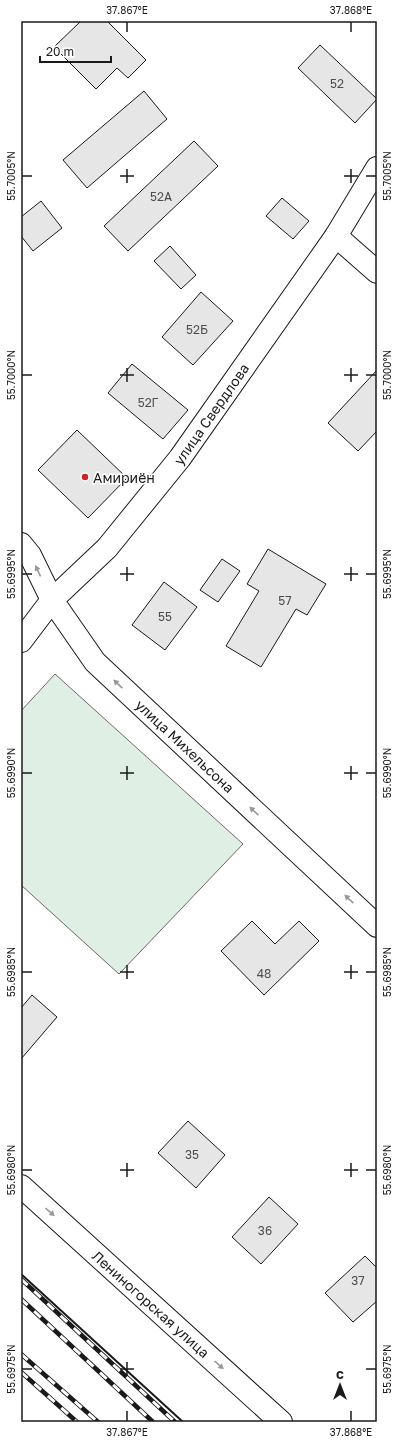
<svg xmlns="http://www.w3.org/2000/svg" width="398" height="1443" viewBox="0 0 398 1443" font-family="'Golos Text',sans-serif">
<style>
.green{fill:#e0efe3;stroke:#6a6a6a}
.building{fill:#e6e6e6;stroke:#1a1a1a}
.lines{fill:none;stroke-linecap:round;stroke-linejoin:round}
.minor-casing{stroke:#1a1a1a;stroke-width:24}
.minor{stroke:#fff;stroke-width:22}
.rail-casing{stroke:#1a1a1a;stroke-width:4.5}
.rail{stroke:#fff;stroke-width:3;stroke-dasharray:9;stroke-linecap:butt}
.wall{stroke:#1a1a1a;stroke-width:2}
.oneway{fill:#989898}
.ticks{fill:none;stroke:#1a1a1a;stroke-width:1.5}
.poi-dot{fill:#c62828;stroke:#fff;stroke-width:1.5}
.labels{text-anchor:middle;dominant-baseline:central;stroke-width:3;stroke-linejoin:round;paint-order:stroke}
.number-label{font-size:12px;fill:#4d4d4d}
.street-label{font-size:14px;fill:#1a1a1a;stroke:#fff}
.poi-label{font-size:14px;fill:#1a1a1a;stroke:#fff;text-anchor:start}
.neatline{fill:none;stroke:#1a1a1a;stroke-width:1.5}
.ticks-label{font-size:10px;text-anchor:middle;fill:#1a1a1a}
</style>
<rect width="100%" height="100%" fill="#fff"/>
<!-- green -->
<path class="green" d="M55,674L243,844L119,974L21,885V711Z"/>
<!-- building -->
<g class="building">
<path d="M81,21H107L146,60L128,78L117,68L96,89L54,47Z"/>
<path d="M320,45L377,99L355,123L298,68Z"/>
<path d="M144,91L167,119L87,188L63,160Z"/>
<path d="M194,141L218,166L128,251L104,226Z"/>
<path d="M282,198L309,221L293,239L266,216Z"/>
<path d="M41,201L62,228L33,251L21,236V217Z"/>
<path d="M170,246L196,275L181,289L154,261Z"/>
<path d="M201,292L233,321L193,365L162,337Z"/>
<path d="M132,364L188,410L163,439L108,393Z"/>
<path d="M377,370V431L358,451L328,423Z"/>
<path d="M77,430L127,478L88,518L38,470Z"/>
<path d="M268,549L326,584L307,615L296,609L261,667L226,646L259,591L247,584Z"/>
<path d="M222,559L240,571L218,602L200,590Z"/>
<path d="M164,582L197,607L165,650L132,625Z"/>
<path d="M252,921L275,944L299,921L319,941L264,995L221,951Z"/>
<path d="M32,995L57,1017L21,1059V1008Z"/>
<path d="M188,1121L225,1155L196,1188L158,1153Z"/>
<path d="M269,1197L298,1224L261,1264L232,1237Z"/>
<path d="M365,1256L377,1268V1301L353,1322L325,1293Z"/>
</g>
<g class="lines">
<defs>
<g id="minor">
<path d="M336,236L377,272"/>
<path d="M21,544L30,555L52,600L95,662L377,926"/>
<path d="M21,641L52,600L107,548L180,458L336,236L377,168"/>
<path d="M21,1186L281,1422"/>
</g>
</defs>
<!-- minor casing -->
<use href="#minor" class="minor-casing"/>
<!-- minor -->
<use href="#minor" class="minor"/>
<defs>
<g id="rail">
<path d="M21,1279L175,1422"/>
<path d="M21,1299L153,1422"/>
<path d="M21,1354L98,1422"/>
<path d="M21,1372L77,1422"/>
</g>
</defs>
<!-- rail casing -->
<use href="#rail" class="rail-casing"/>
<!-- rail -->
<use href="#rail" class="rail"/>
<!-- wall -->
<path class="wall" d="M21,1274L183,1422"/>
</g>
<!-- one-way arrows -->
<defs><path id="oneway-solid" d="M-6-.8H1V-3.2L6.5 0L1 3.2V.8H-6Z"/></defs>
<g class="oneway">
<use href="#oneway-solid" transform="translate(38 571) rotate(-115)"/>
<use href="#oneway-solid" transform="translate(118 684) rotate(-137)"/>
<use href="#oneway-solid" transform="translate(254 811) rotate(-137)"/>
<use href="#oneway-solid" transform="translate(349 899) rotate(-137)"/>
<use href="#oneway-solid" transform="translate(50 1212) rotate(42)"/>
<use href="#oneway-solid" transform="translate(219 1365) rotate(42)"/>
</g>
<!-- ticks -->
<path class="ticks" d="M127,22V32M351,22V32M127,169V183M351,169V183M22,176H32M120,176H134M344,176H358M366,176H376M127,368V382M351,368V382M22,375H32M120,375H134M344,375H358M366,375H376M127,567V581M351,567V581M22,574H32M120,574H134M344,574H358M366,574H376M127,766V780M351,766V780M22,773H32M120,773H134M344,773H358M366,773H376M127,965V979M351,965V979M22,972H32M120,972H134M344,972H358M366,972H376M127,1163V1177M351,1163V1177M22,1170H32M120,1170H134M344,1170H358M366,1170H376M127,1362V1376M22,1369H32M120,1369H134M366,1369H376M127,1411V1421M351,1411V1421"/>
<!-- markers -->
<circle class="poi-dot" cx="85" cy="477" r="4"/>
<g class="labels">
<!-- number labels -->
<g class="number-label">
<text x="337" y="83">52</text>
<text x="161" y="196">52А</text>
<text x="197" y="329">52Б</text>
<text x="148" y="402">52Г</text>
<text x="285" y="600">57</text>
<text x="165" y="616">55</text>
<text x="264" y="973">48</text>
<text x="192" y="1154">35</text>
<text x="265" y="1230">36</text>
<text x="358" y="1280">37</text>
</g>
<!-- street labels -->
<g class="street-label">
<text transform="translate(211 414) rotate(-55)">улица Свердлова</text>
<text transform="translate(185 746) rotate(43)">улица Михельсона</text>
<text transform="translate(151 1304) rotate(42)">Лениногорская улица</text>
</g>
<!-- poi labels -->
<g class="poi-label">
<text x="93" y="477">Амириён</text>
</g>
</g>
<!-- border -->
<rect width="398" height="1443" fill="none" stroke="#ffffff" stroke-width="44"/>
<!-- north arrow -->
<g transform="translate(340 1385)" stroke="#ffffff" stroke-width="3" paint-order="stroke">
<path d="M0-3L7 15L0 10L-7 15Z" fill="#1a1a1a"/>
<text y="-6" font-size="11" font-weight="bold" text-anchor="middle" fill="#1a1a1a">С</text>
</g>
<!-- scale -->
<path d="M40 56v6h71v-6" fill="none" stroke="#1a1a1a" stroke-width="2"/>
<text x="46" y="56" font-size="12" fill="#1a1a1a" stroke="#ffffff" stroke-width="3" paint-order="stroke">20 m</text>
<rect x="22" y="22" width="354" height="1399" class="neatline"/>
<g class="ticks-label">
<text x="127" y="14">37.867°E</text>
<text x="351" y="14">37.868°E</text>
<text transform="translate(11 176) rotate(-90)" y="4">55.7005°N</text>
<text transform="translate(387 176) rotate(-90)" y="4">55.7005°N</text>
<text transform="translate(11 375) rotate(-90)" y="4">55.7000°N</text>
<text transform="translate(387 375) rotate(-90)" y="4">55.7000°N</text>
<text transform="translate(11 574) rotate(-90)" y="4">55.6995°N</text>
<text transform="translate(387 574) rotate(-90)" y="4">55.6995°N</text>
<text transform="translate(11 773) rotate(-90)" y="4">55.6990°N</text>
<text transform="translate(387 773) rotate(-90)" y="4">55.6990°N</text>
<text transform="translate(11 972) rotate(-90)" y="4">55.6985°N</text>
<text transform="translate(387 972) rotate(-90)" y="4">55.6985°N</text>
<text transform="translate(11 1170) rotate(-90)" y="4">55.6980°N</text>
<text transform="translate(387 1170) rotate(-90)" y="4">55.6980°N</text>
<text transform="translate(11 1369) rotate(-90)" y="4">55.6975°N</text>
<text transform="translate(387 1369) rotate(-90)" y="4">55.6975°N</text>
<text x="127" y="1436">37.867°E</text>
<text x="351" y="1436">37.868°E</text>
</g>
</svg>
